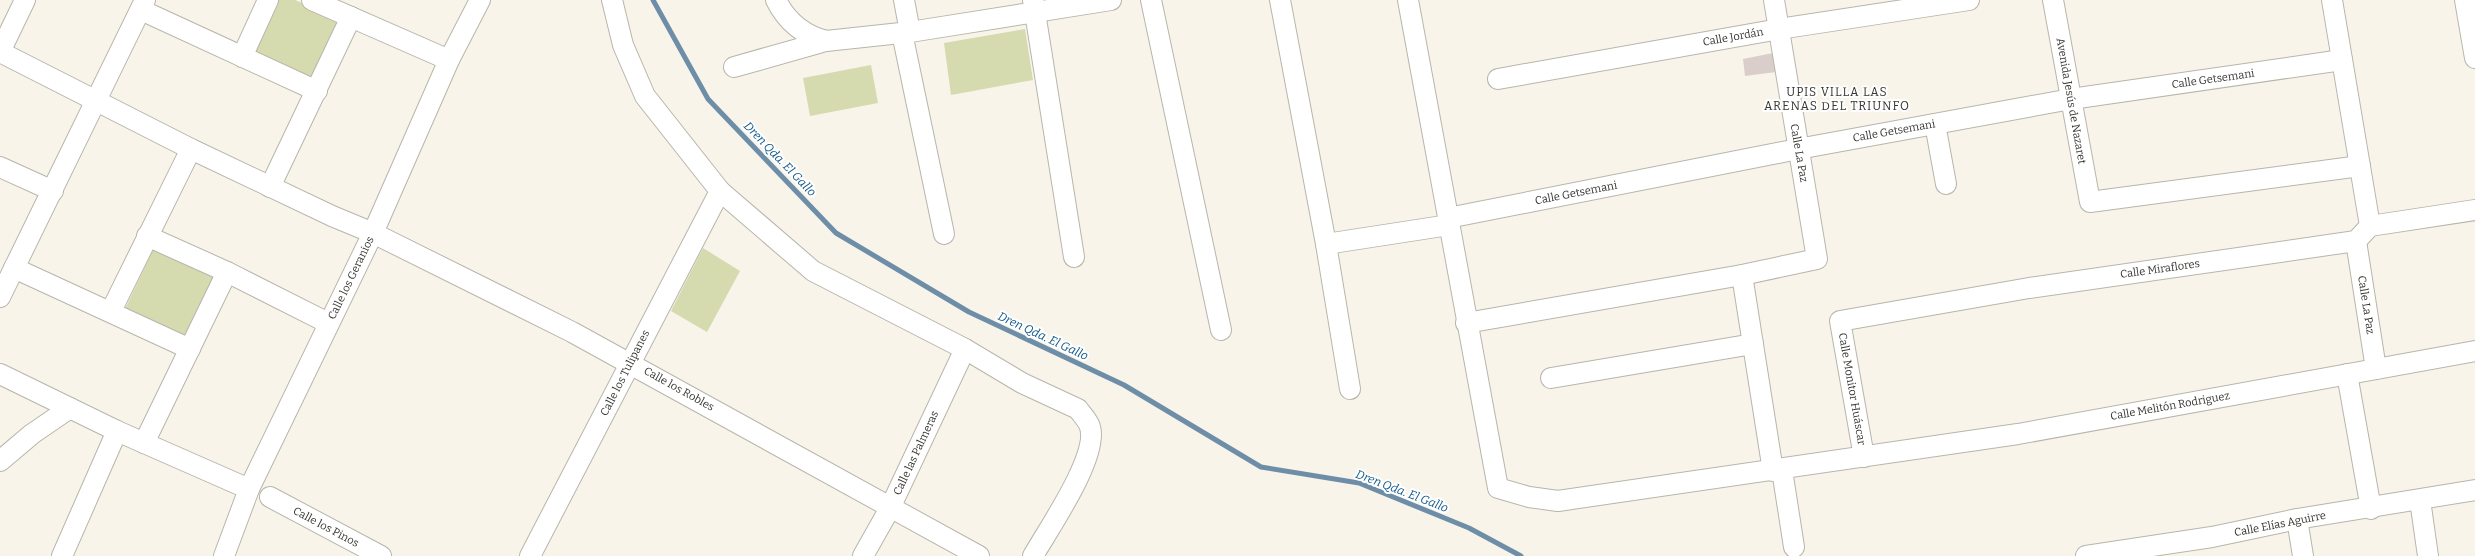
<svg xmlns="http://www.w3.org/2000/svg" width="2475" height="556" viewBox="0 0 2475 556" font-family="Bitter,serif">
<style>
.green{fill:#d5daaf}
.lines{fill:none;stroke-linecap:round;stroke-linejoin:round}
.stream{stroke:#6e8ea8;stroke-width:5}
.building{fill:#dacecb}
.minor-casing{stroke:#b8b5ab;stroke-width:22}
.minor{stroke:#fff;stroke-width:20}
.labels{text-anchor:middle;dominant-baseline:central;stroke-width:4;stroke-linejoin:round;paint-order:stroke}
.street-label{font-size:11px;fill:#373632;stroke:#fff}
.neighbourhood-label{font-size:12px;letter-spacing:1px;fill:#373632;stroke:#fff}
.water-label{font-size:12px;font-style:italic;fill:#0f598b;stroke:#fff}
</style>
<rect width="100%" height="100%" fill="#f8f4ea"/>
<!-- green -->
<g class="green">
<path d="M278,0H295L344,21L315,84L252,55Z"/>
<path d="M1025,29L1033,80L951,95L944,43Z"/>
<path d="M871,65L878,103L810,116L803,78Z"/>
<path d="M155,246L216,275L187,338L125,309Z"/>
<path d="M703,248L740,271L707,332L671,311Z"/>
</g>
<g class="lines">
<!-- stream -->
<path class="stream" d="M653,0L708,99L836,233L969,312L1124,385L1261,467L1359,483L1469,528L1521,556"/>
</g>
<!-- building -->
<path class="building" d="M1773,53L1776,72L1745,76L1743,59Z"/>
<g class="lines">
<defs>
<g id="minor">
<path d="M312,0L449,60"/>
<path d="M612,0L623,45L645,96L720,191L813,271L965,349L1022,383L1078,409C1082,415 1088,420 1090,427C1099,456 1049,528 1033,556"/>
<path d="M776,0C787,22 803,35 826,41"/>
<path d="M904,0L910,32"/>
<path d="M1033,0L1074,257"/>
<path d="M1151,0L1221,330"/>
<path d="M1280,0L1326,244L1350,389"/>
<path d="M1408,0L1498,488L1529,497L1558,501L2018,434L2475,351"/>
<path d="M2053,0L2090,202L2360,166"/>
<path d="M2332,0L2370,226"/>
<path d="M2465,0L2475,58"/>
<path d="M141,10L317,91"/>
<path d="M902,33L944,234"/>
<path d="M0,52L191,149L332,216L373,233L572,332L979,556"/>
<path d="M0,52L25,0"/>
<path d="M242,57L268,0"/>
<path d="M734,67L826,41L910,32L1111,0"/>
<path d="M1498,79L1779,29L1969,0"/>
<path d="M1935,124L1946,184"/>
<path d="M0,167L53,191"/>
<path d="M270,187L351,17"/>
<path d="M1448,218L1798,149L2071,99L2342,60"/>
<path d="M147,236L227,272L328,323"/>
<path d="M2356,241L2376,369"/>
<path d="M1326,244L1449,225"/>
<path d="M14,268L190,349"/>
<path d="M1742,275L1773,471"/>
<path d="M0,297L145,0"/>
<path d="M111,311L191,149"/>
<path d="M1466,323L1742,275L1817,259L1774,0"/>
<path d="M0,374L117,431L249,489"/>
<path d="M2347,374L2371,509"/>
<path d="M1551,378L1753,344"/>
<path d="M144,443L227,272"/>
<path d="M1864,457L1840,321L2029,288L2356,241L2370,226L2475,210"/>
<path d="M0,461L32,434L70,408"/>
<path d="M1782,470L1794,547"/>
<path d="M270,497L381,556"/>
<path d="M2420,500L2428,556"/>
<path d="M2297,519L2303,556"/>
<path d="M62,556L117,431"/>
<path d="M224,556L249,489L373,233L449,60L480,0"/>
<path d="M530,556L720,191"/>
<path d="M863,556L890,508L965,349"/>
<path d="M2086,556L2212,537L2297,519L2475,490"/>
</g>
</defs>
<!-- minor casing -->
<use href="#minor" class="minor-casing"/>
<!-- minor -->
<use href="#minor" class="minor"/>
</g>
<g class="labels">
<!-- street labels -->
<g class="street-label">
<text transform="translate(1733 37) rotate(-10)">Calle Jordán</text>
<text transform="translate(2213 79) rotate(-8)">Calle Getsemani</text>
<text transform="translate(2071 101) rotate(80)">Avenida Jesús de Nazaret</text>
<text transform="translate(1894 131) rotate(-10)">Calle Getsemani</text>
<text transform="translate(1799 153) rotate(80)">Calle La Paz</text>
<text transform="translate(1576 193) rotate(-11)">Calle Getsemani</text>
<text transform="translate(2160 269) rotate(-8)">Calle Miraflores</text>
<text transform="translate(351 278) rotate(-64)">Calle los Geranios</text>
<text transform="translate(2366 305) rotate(81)">Calle La Paz</text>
<text transform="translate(625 373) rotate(-63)">Calle los Tulipanes</text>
<text transform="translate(679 389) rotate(29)">Calle los Robles</text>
<text transform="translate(1852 389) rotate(80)">Calle Monitor Huáscar</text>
<text transform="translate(2170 406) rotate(-10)">Calle Melitón Rodriguez</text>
<text transform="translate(916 453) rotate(-65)">Calle las Palmeras</text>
<text transform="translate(2280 524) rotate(-11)">Calle Elías Aguirre</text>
<text transform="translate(326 527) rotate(28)">Calle los Pinos</text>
</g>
<!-- neighbourhood labels -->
<g class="neighbourhood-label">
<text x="1837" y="92">UPIS VILLA LAS<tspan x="1837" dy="14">ARENAS DEL TRIUNFO</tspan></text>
</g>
<!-- water labels -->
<g class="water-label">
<text transform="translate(780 159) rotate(46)">Dren Qda. El Gallo</text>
<text transform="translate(1043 336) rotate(25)">Dren Qda. El Gallo</text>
<text transform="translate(1402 491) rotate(21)">Dren Qda. El Gallo</text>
</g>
</g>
</svg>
